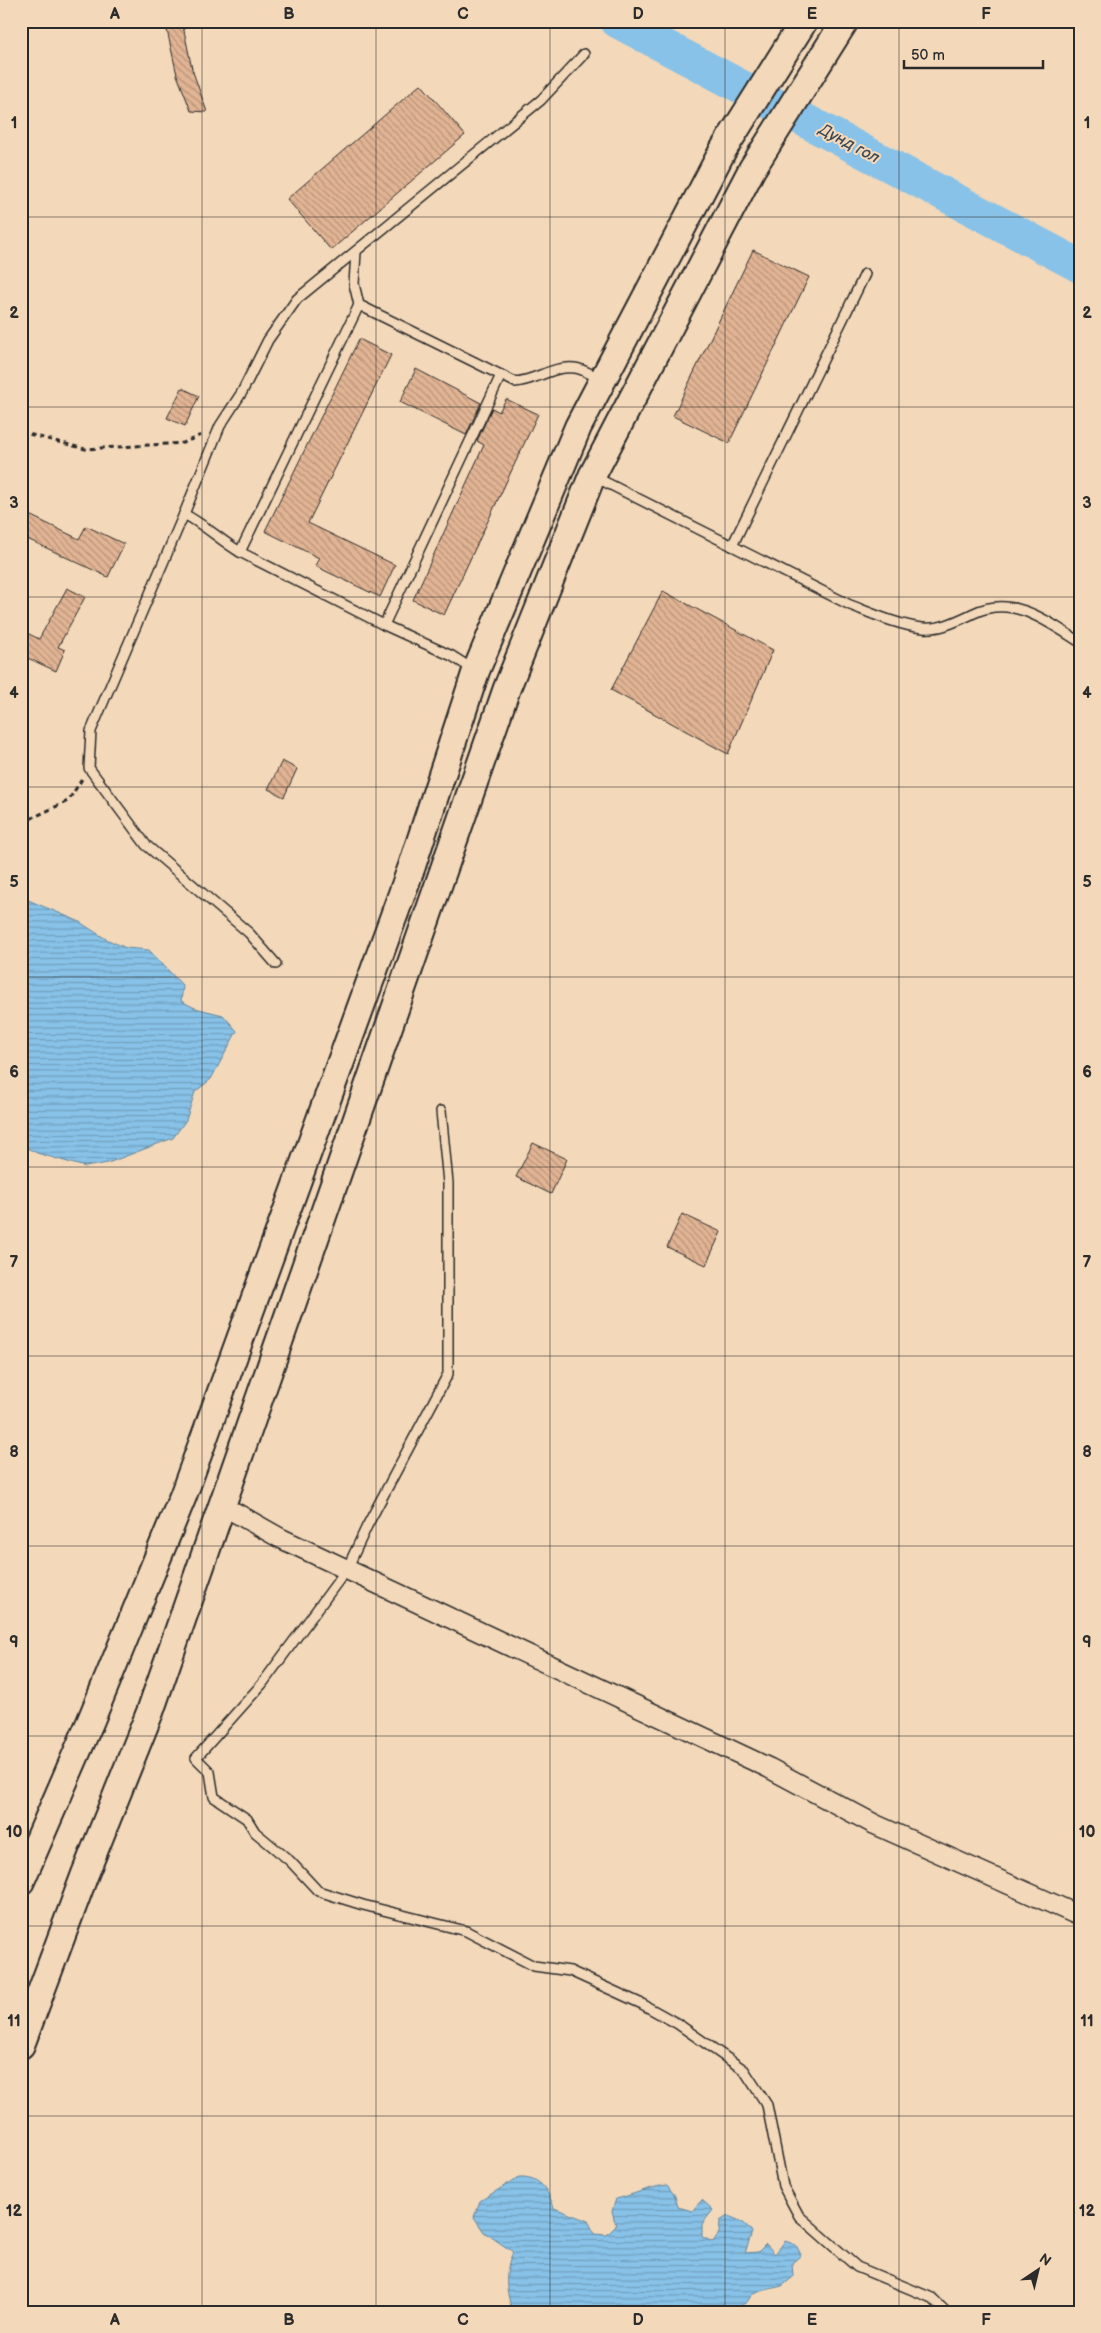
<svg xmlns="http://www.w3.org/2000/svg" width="1101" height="2333" viewBox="0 0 1101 2333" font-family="'Balsamiq Sans',sans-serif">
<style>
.water{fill:url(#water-rules);stroke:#63869c}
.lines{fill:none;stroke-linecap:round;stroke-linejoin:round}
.river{stroke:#88c2e8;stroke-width:34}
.building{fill:url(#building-back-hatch);stroke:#2b2b2b}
.service-casing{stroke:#2b2b2b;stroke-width:12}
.minor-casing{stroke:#2b2b2b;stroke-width:22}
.secondary-casing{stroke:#2b2b2b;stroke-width:30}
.path{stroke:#2b2b2b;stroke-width:3;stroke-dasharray:5 4;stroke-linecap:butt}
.service{stroke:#f3d8ba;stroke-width:9}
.minor{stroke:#f3d8ba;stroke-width:19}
.secondary{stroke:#f3d8ba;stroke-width:26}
.grid{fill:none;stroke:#2b2b2b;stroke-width:1;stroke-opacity:0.55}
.labels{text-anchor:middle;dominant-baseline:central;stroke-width:4;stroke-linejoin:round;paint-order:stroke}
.water-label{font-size:16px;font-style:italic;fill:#3e4951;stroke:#f3d8ba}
.neatline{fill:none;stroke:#2b2b2b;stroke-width:2}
.grid-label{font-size:16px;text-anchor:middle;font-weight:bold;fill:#2b2b2b}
</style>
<defs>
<pattern id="water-rules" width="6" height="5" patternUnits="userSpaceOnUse" patternTransform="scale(1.25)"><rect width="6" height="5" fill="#88c2e8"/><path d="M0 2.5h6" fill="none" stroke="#6f9ebc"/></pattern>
<pattern id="building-back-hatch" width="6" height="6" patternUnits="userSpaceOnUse" patternTransform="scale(1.25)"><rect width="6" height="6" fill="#e2b494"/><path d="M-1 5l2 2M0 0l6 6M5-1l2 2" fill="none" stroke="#b79379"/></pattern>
</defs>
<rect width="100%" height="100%" fill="#f3d8ba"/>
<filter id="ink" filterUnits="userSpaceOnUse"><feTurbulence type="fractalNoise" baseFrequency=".02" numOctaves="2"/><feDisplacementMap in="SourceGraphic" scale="10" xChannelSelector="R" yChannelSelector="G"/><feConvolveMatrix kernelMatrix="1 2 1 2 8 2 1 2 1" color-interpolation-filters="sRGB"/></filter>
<g filter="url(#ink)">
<!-- water -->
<g class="water">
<path d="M21,897L78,921L106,939L126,948L149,950L183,986L181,1001L195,1008L223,1015L237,1031L211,1079L195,1092L186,1120L173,1138L108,1163L85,1167L37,1153L21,1145Z"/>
<path d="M519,2177C540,2176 548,2190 554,2208L588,2221L595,2234L607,2235L616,2226L612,2211L616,2199C633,2195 649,2187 667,2185L675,2196L678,2207L692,2211L702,2200L713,2210L702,2224V2237L713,2242L719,2233L720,2221L728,2216C739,2220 746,2223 752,2232L745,2253L758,2252L766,2244L775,2254L785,2241L796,2245L801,2255L792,2263L793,2277L782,2286L753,2293L747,2302L730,2312H513C505,2289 504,2274 513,2252L484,2232L474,2217L480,2201Z"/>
</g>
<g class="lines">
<!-- river -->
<path class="river" d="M617,21L1080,266"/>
</g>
<!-- building -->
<g class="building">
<path d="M165,21H182L192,69L207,112L191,111L177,75Z"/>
<path d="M421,84L465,135L331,250L287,199Z"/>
<path d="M753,250L809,277L729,443L673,416Z"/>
<path d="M359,339L391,355L308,523L395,565L380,597L315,566L319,558L265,531Z"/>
<path d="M416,369L481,403L466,435L400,402Z"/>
<path d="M182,388L199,396L185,426L167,418Z"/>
<path d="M506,399L538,414L444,615L413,600L484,445L477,441L492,408L499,412Z"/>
<path d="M21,511L79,539L86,526L124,544L108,577L21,536Z"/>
<path d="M67,588L85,597L58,647L65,650L56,671L21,655V630L39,639Z"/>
<path d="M663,591L773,650L728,754L611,690Z"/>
<path d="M282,761L297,769L284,797L268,789Z"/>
<path d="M533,1143L567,1159L551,1194L516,1177Z"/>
<path d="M682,1214L721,1232L706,1265L667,1247Z"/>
</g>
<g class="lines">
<defs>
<g id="service">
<path d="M356,252L354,284L359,305L515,382C535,381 554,365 575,368C584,369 593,376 601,379"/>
<path d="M595,477L850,605C871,613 900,626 923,628C940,630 959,620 974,613C1013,594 1048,622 1080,642"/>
<path d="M184,514L91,731L89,768L146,845L249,933L276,964"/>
<path d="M732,546L865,274"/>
<path d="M240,552L359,305"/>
<path d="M384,625L501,375"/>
<path d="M474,670L452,656L384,625L240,552C220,540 205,525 184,514L220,426L242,392L268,340L297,299L541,100L584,54"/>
<path d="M441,1111L448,1183V1374L367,1526L347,1569L262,1684L196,1758L210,1772L214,1797L247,1819L255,1832L290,1861L318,1891L363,1905L466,1931L534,1966L570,1971L642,2004L678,2024L744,2070L767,2105L783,2186L799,2216L857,2267L932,2298L946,2312"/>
</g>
<path id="minor" d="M236,1513L280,1538L769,1768L874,1824L1080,1916"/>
<g id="secondary">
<path d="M21,1881L91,1720L183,1496L412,866L476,671L578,427L723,150L804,21"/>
<path d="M21,2045L85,1874L150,1712L507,688L592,476L752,169L845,21"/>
</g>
</defs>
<!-- service casing -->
<use href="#service" class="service-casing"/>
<!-- minor casing -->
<use href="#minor" class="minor-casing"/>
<!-- secondary casing -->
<use href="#secondary" class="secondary-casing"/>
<!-- path -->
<g class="path">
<path d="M21,432L85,449L183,443L201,435"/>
<path d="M21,818L30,819L68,801L82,779"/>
</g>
<!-- service -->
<use href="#service" class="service"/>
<!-- minor -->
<use href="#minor" class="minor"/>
<!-- secondary -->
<use href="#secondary" class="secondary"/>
</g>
</g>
<!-- grid -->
<path class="grid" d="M202,21V2312M376,21V2312M550,21V2312M725,21V2312M899,21V2312M21,217H1080M21,407H1080M21,597H1080M21,787H1080M21,977H1080M21,1167H1080M21,1356H1080M21,1546H1080M21,1736H1080M21,1926H1080M21,2116H1080"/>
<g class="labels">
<!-- water labels -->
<g class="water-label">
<text transform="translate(849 144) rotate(28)">Дунд гол</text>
</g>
</g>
<!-- margin -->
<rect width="1101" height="2333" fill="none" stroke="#f3d8ba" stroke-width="55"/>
<!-- north arrow -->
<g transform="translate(1038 2270) rotate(35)" stroke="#f3d8ba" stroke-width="4" paint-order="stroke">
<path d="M0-4L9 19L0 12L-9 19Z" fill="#2b2b2b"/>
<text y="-8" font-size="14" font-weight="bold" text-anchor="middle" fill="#2b2b2b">N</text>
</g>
<!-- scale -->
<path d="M904 60v8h139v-8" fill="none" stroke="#2b2b2b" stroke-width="2.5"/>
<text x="911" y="60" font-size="15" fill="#2b2b2b" stroke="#f3d8ba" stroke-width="4" paint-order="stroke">50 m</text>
<rect x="28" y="28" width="1046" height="2278" class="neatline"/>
<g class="grid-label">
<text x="115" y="19">A</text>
<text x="289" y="19">B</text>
<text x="463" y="19">C</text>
<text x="638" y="19">D</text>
<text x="812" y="19">E</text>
<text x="986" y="19">F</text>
<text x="14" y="128">1</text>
<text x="1087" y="128">1</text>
<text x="14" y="318">2</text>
<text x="1087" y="318">2</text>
<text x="14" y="508">3</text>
<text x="1087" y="508">3</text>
<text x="14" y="698">4</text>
<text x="1087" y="698">4</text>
<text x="14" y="887">5</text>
<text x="1087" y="887">5</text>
<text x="14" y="1077">6</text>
<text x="1087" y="1077">6</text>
<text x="14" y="1267">7</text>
<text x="1087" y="1267">7</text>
<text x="14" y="1457">8</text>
<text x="1087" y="1457">8</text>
<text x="14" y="1647">9</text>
<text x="1087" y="1647">9</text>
<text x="14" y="1837">10</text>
<text x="1087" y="1837">10</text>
<text x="14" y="2026">11</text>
<text x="1087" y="2026">11</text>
<text x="14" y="2216">12</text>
<text x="1087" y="2216">12</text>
<text x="115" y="2325">A</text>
<text x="289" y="2325">B</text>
<text x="463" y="2325">C</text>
<text x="638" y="2325">D</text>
<text x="812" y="2325">E</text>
<text x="986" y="2325">F</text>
</g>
</svg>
